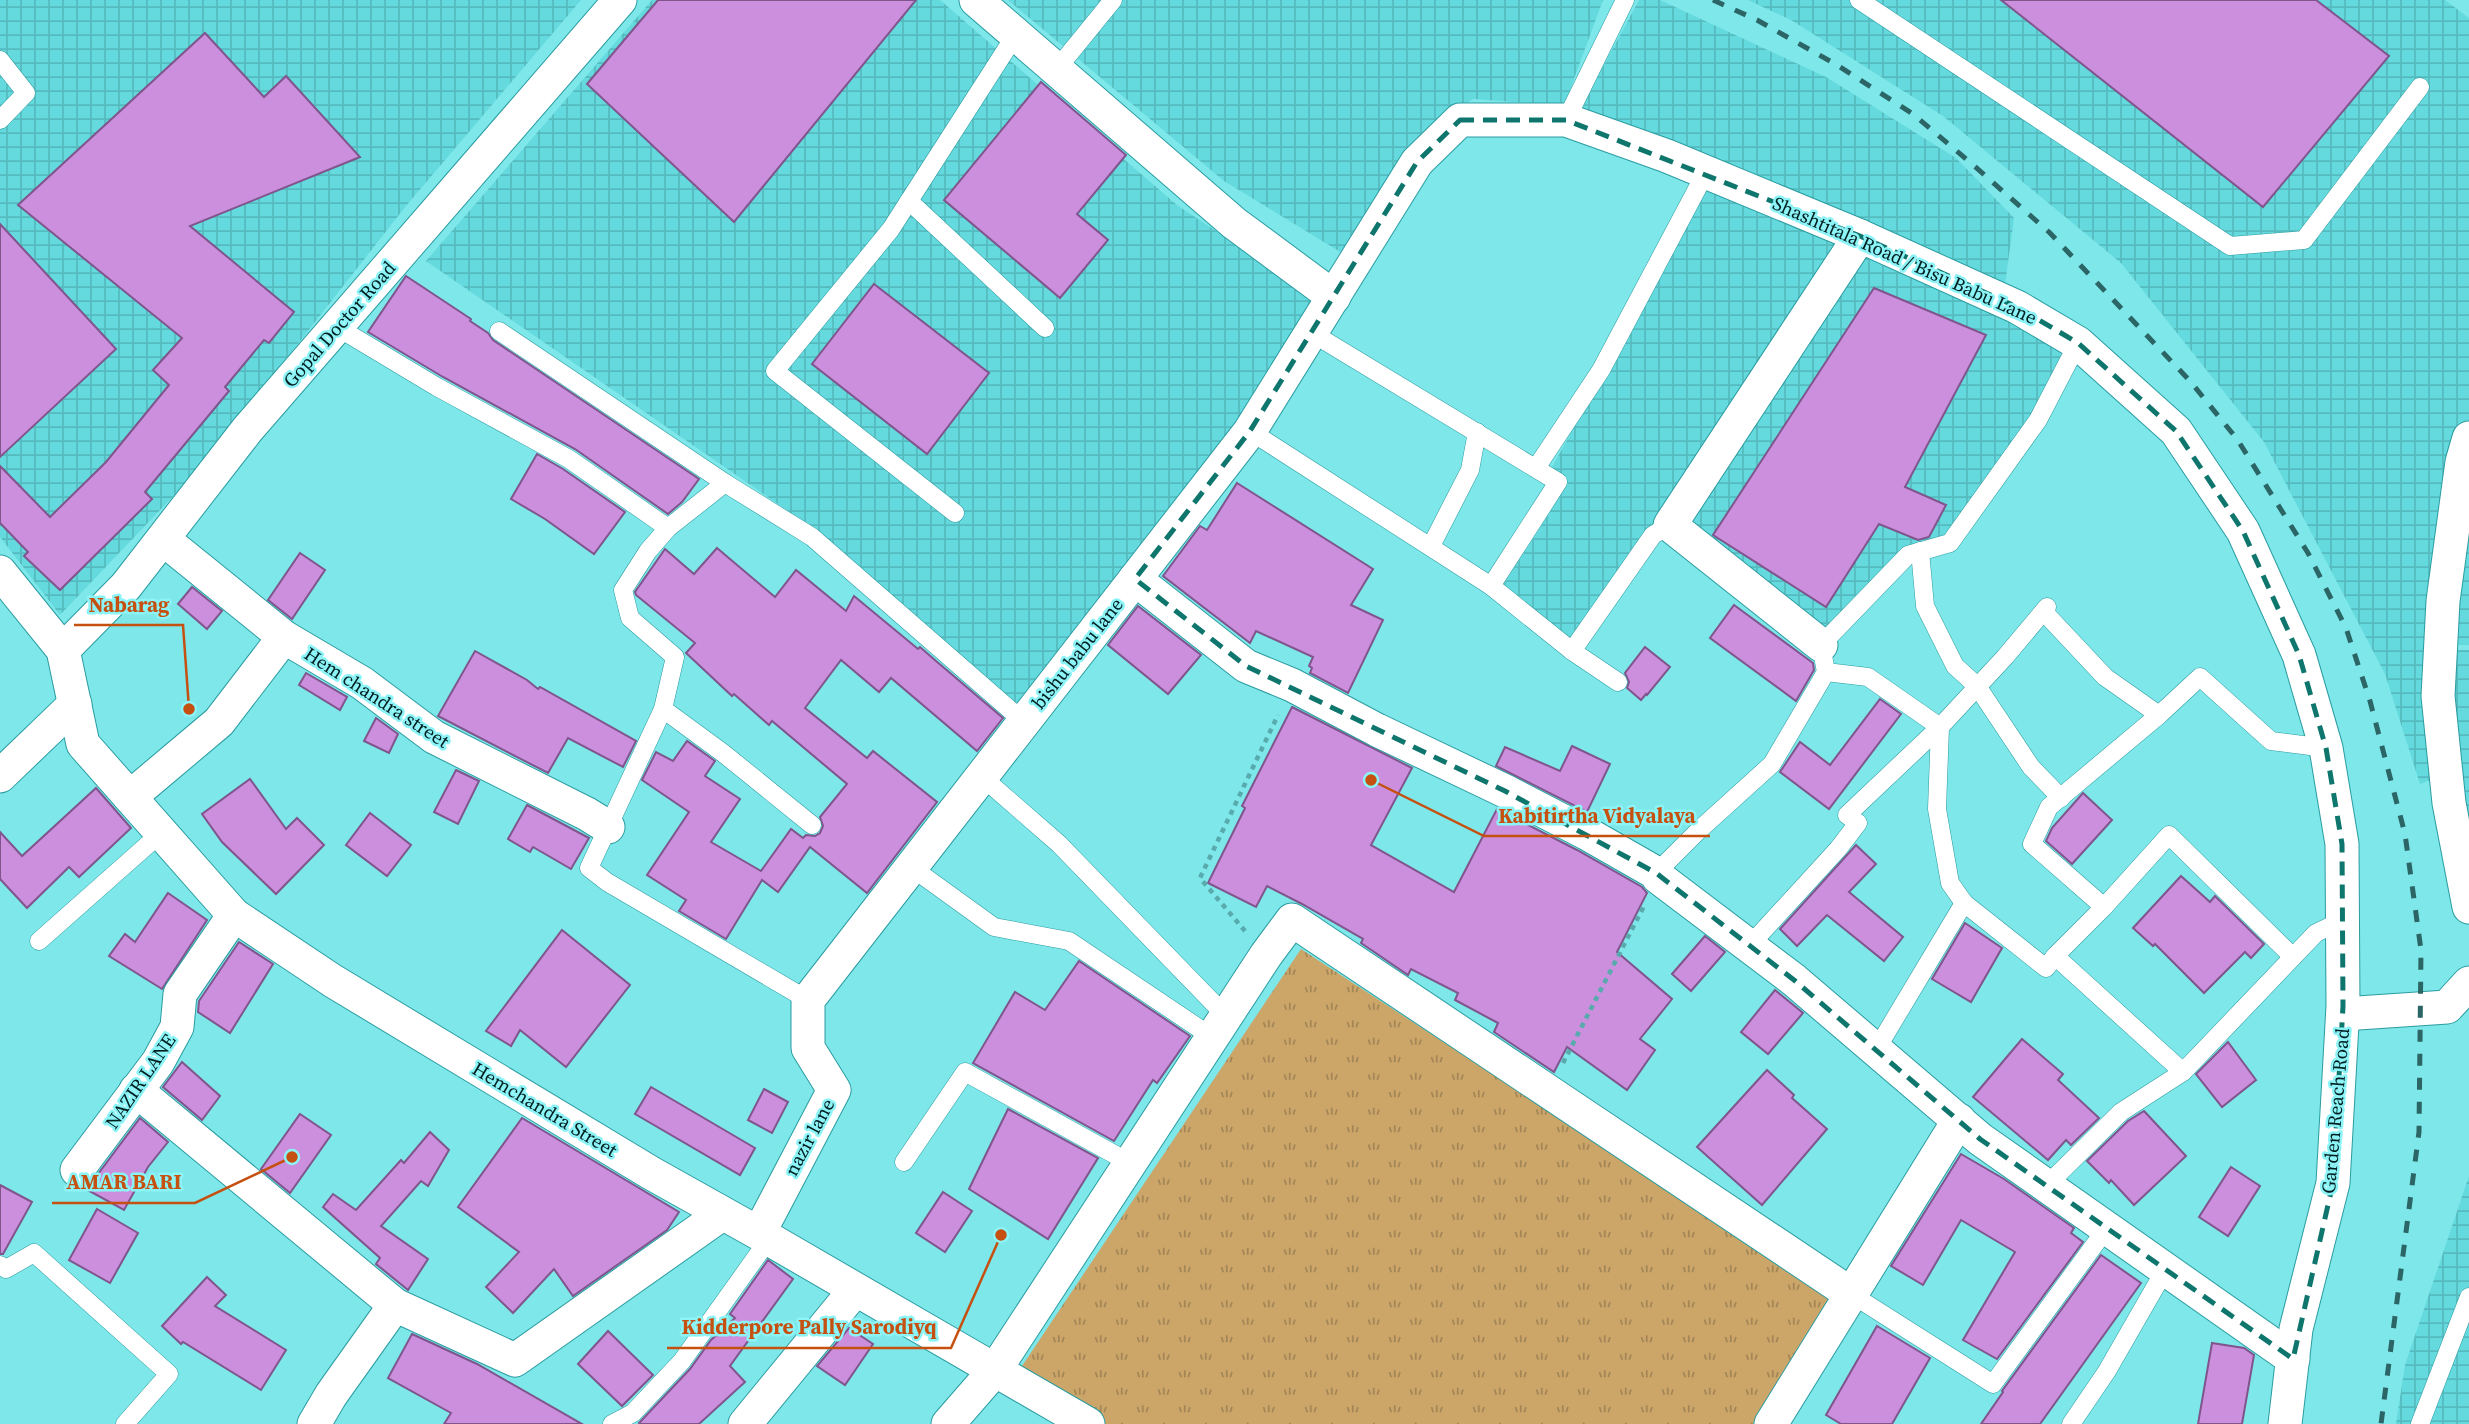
<svg xmlns="http://www.w3.org/2000/svg" width="2469" height="1424" viewBox="0 0 2469 1424" font-family="'Source Serif 4',serif">
<style>
.industrial{fill:url(#industrial-grid)}
.park{fill:url(#park-tufts)}
.building{fill:#cb8fdd;stroke:#7f558c;stroke-width:2}
.lines{fill:none;stroke-linecap:round;stroke-linejoin:round}
.service-casing{stroke:#2a9ca0;stroke-width:19}
.minor-casing{stroke:#2a9ca0;stroke-width:35}
.path{stroke:#58aaad;stroke-width:4.5;stroke-dasharray:5 5;stroke-linecap:butt}
.service{stroke:#fff;stroke-width:18}
.minor{stroke:#fff;stroke-width:33}
.rail{stroke:#2c6566;stroke-width:5;stroke-dasharray:12 12;stroke-linecap:butt}
.marked{fill:none;stroke:#0f766e;stroke-width:5;stroke-dasharray:14 9;stroke-linejoin:round}
.labels{text-anchor:middle;dominant-baseline:central;stroke-width:5;stroke-linejoin:round;paint-order:stroke}
.street-label{font-size:19px;fill:#001e1f;stroke:#8cf4f7}
.leader{fill:none;stroke:#c5500f;stroke-width:2.5}
.callout-dot{fill:#c5500f;stroke:#8cf4f7;stroke-width:2.5}
.callout-label{font-size:21px;text-anchor:middle;font-weight:bold;fill:#c5500f;stroke:#8cf4f7;stroke-width:5;stroke-linejoin:round;paint-order:stroke}
</style>
<defs>
<pattern id="industrial-grid" width="8" height="8" patternUnits="userSpaceOnUse" patternTransform="scale(1.75)"><rect width="8" height="8" fill="#64dade"/><path d="M0 4h8M4 0v8" fill="none" stroke="#55bbbe"/></pattern>
<pattern id="park-tufts" width="24" height="20" patternUnits="userSpaceOnUse" patternTransform="scale(1.75)"><rect width="24" height="20" fill="#cca569"/><path d="M3 7l-1-3M5 7V3M7 7l1-3M15 17l-1-3M17 17v-4M19 17l1-3" fill="none" stroke="#a38656"/></pattern>
</defs>
<rect width="100%" height="100%" fill="#7ee7ea"/>
<!-- industrial -->
<g class="industrial">
<path d="M0,0H581L406,206L202,466L60,615L0,537Z"/>
<path d="M652,0H940L1177,205L1321,301L1246,424L1025,712L823,535L426,261Z"/>
<path d="M1008,0H1603L1564,106L1473,99L1425,131L1342,253L1224,181Z"/>
<path d="M1639,0H1660L1826,77L1956,158L2014,218L2001,314L2066,348L2038,410L1951,538L1902,549L1823,633L1668,516L1571,640L1504,584L1568,484L1552,467L1654,284L1713,170L1578,113Z"/>
<path d="M1748,0H2445L2469,18V645H2430L2439,777L2420,784L2385,674L2264,442L2121,263L1943,116L1791,20Z"/>
<path d="M2452,650H2469V859L2457,796Z"/>
<path d="M2469,1176V1424H2396L2405,1365Z"/>
</g>
<!-- park -->
<path class="park" d="M1301,949L1835,1298L1753,1424H1102L1018,1372Z"/>
<!-- building -->
<g class="building">
<path d="M658,0H916L734,222L587,84Z"/>
<path d="M2001,0H2316L2389,56L2263,207Z"/>
<path d="M205,33L264,97L286,76L360,157L190,226L294,312L269,343L264,340L225,387L229,391L145,492L152,499L60,590L24,556L28,552L0,523V466L50,517L106,462L169,385L153,370L182,338L18,205Z"/>
<path d="M1041,82L1126,155L1077,214L1108,240L1060,298L944,200Z"/>
<path d="M0,224L116,349L0,457Z"/>
<path d="M406,276L471,319L470,321L488,333L493,340L699,479L682,502L668,514L575,449L443,377L368,332Z"/>
<path d="M874,284L989,373L927,454L812,364Z"/>
<path d="M1874,288L1986,335L1905,487L1946,505L1929,537L1918,540L1879,524L1826,607L1713,535Z"/>
<path d="M537,454L563,469L625,512L594,554L545,519L511,499Z"/>
<path d="M1237,483L1373,569L1351,605L1383,620L1348,693L1310,673L1312,668L1309,666L1313,657L1256,631L1250,643L1163,576L1200,526L1207,530Z"/>
<path d="M717,548L775,597L796,570L846,611L854,596L918,649L920,647L936,661L1003,718L977,751L891,678L879,692L841,660L805,708L867,758L873,751L937,802L867,893L810,847L778,892L762,880L726,939L679,911L686,900L647,875L689,812L642,780L656,752L673,761L687,741L715,761L705,776L740,799L711,842L761,871L791,829L803,838L806,835L815,836L820,833L823,826L820,817L847,784L772,721L769,725L734,694L732,696L686,653L695,643L636,595L635,592L665,549L694,574Z"/>
<path d="M300,553L325,570L292,619L268,600Z"/>
<path d="M192,587L222,611L207,629L178,604Z"/>
<path d="M1734,605L1813,663L1814,670L1796,701L1710,638Z"/>
<path d="M1138,606L1201,655L1168,694L1108,645Z"/>
<path d="M1645,647L1670,667L1647,695L1646,694L1641,700L1627,688L1629,682L1625,673Z"/>
<path d="M475,651L527,680L538,689L540,687L636,741L623,767L568,738L548,773L438,716Z"/>
<path d="M306,673L347,697L340,710L299,685Z"/>
<path d="M1880,699L1901,714L1829,809L1780,772L1800,742L1830,765Z"/>
<path d="M1292,707L1412,768L1371,845L1454,892L1497,809L1577,850L1642,887L1647,893L1617,952L1672,999L1640,1039L1655,1050L1627,1090L1567,1047L1554,1072L1494,1032L1498,1023L1455,1000L1458,993L1411,969L1408,975L1361,943L1363,939L1302,904L1267,886L1256,907L1208,883L1245,808L1242,806Z"/>
<path d="M376,718L398,734L389,753L364,741Z"/>
<path d="M1572,746L1610,764L1587,812L1496,766L1505,747L1560,771Z"/>
<path d="M456,770L479,781L458,824L434,812Z"/>
<path d="M250,779L286,829L297,818L324,845L276,894L222,842L202,814Z"/>
<path d="M96,788L131,828L79,877L69,867L27,908L0,879V832L22,856Z"/>
<path d="M2083,793L2112,820L2072,864L2046,841L2052,828Z"/>
<path d="M527,805L589,838L571,869L533,847L530,852L508,839Z"/>
<path d="M370,813L411,845L387,876L346,845Z"/>
<path d="M1856,845L1876,864L1849,892L1903,937L1884,961L1827,915L1797,946L1780,929Z"/>
<path d="M2181,876L2210,902L2215,896L2264,944L2251,958L2245,952L2204,993L2155,944L2153,946L2133,928Z"/>
<path d="M168,893L207,920L162,989L109,956L125,934L135,942Z"/>
<path d="M1965,923L2002,948L1971,1002L1932,979Z"/>
<path d="M562,930L630,985L566,1067L520,1030L511,1046L486,1031Z"/>
<path d="M1705,936L1725,952L1691,991L1672,974Z"/>
<path d="M239,942L273,964L230,1033L198,1012L199,1001Z"/>
<path d="M1079,961L1190,1036L1157,1083L1153,1080L1114,1141L973,1063L1015,992L1045,1010Z"/>
<path d="M1775,990L1803,1013L1768,1054L1741,1032Z"/>
<path d="M2022,1039L2063,1074L2058,1080L2099,1118L2071,1145L2066,1140L2048,1160L1973,1097Z"/>
<path d="M2228,1042L2256,1080L2222,1107L2196,1074Z"/>
<path d="M182,1062L220,1096L202,1120L163,1087Z"/>
<path d="M1767,1070L1794,1095L1792,1098L1827,1129L1762,1205L1697,1147Z"/>
<path d="M651,1087L755,1148L740,1175L635,1114Z"/>
<path d="M764,1089L788,1102L772,1133L748,1120Z"/>
<path d="M1008,1109L1098,1158L1048,1239L969,1189Z"/>
<path d="M2144,1111L2186,1156L2134,1205L2111,1180L2109,1183L2087,1161L2128,1121Z"/>
<path d="M300,1114L331,1135L290,1193L261,1169Z"/>
<path d="M140,1118L168,1142L148,1167L124,1210L84,1188L92,1182Z"/>
<path d="M522,1118L679,1212L667,1230L573,1296L554,1269L513,1313L486,1287L519,1252L458,1207Z"/>
<path d="M430,1132L449,1150L428,1186L421,1181L381,1226L428,1259L408,1290L376,1264L380,1258L323,1207L333,1194L356,1210L401,1160L404,1163Z"/>
<path d="M1961,1154L2004,1179L2074,1228L2071,1233L2083,1242L1997,1359L1963,1340L2015,1252L1961,1220L1923,1285L1891,1266Z"/>
<path d="M2231,1167L2260,1186L2228,1236L2199,1217Z"/>
<path d="M0,1185L32,1202L3,1254H0Z"/>
<path d="M943,1192L972,1211L945,1252L916,1233Z"/>
<path d="M97,1209L138,1233L110,1283L69,1260Z"/>
<path d="M2101,1255L2141,1283L2040,1424H1981L2003,1392L2002,1391Z"/>
<path d="M768,1260L793,1279L730,1366L745,1382L699,1424H640L639,1423L690,1369L711,1340L735,1318L730,1314Z"/>
<path d="M207,1277L226,1295L215,1306L286,1350L261,1390L183,1342L181,1344L162,1326Z"/>
<path d="M1877,1326L1930,1358L1892,1424H1841L1826,1415Z"/>
<path d="M849,1328L873,1344L845,1385L817,1366Z"/>
<path d="M608,1331L653,1375L622,1406L578,1364Z"/>
<path d="M412,1334L477,1364L582,1424H444L451,1413L388,1378Z"/>
<path d="M2212,1343L2244,1348L2254,1355L2242,1424H2198Z"/>
</g>
<g class="lines">
<defs>
<g id="service">
<path d="M1859,0L2230,246L2304,240L2420,87"/>
<path d="M0,60L26,93L0,120"/>
<path d="M1056,70L1113,0"/>
<path d="M1566,120L1625,0"/>
<path d="M909,201L1045,328"/>
<path d="M337,327L437,387L569,459L668,528"/>
<path d="M499,331L725,483L812,537L1023,721"/>
<path d="M1312,333L1558,482L1491,586L1572,651L1618,682"/>
<path d="M1250,431L1491,586"/>
<path d="M1536,468L1601,370L1706,172"/>
<path d="M725,483L668,528L648,551L623,590L630,618L675,657L663,709L589,868L607,882L808,1000"/>
<path d="M955,513L775,371L891,229L1016,34"/>
<path d="M1431,546L1470,470L1477,432"/>
<path d="M1920,551L1925,606L1955,666L1977,686L2031,767L2061,798"/>
<path d="M2044,612L2105,677L2159,715"/>
<path d="M1572,651L1653,535L1670,525"/>
<path d="M663,709L723,753L812,825"/>
<path d="M981,776L1059,844L1226,1016"/>
<path d="M911,867L994,927L1069,941L1212,1037"/>
<path d="M1656,873L1698,831L1772,764L1826,672L1821,645L1908,555L1950,543L2038,420L2078,343"/>
<path d="M1964,903L1950,883L1937,809L1940,727L2005,657L2047,607"/>
<path d="M2104,907L2032,844L2049,807L2159,715L2200,677L2271,741L2326,748"/>
<path d="M39,941L161,833"/>
<path d="M1750,945L1838,849L1858,823L1847,815L1940,727L1868,677L1826,672"/>
<path d="M2055,956L2104,907L2169,835L2293,957"/>
<path d="M1876,1050L1964,903L2046,968L2055,956L2183,1072"/>
<path d="M904,1162L965,1072L1130,1163"/>
<path d="M2046,1186L2121,1112L2183,1072L2316,933L2343,920"/>
<path d="M0,1265L6,1269L34,1253L169,1374L125,1424"/>
<path d="M1851,1294L1993,1384L2106,1229"/>
<path d="M612,1424L633,1413L682,1361L769,1239"/>
<path d="M2071,1424L2107,1371L2165,1270"/>
<path d="M2420,1424L2469,1297"/>
</g>
<g id="minor">
<path d="M976,0L1234,223L1334,297"/>
<path d="M2469,438L2462,462L2443,601L2438,696L2449,803L2469,907"/>
<path d="M163,539L284,637L362,683L434,737L587,814L608,827"/>
<path d="M0,572L63,650L83,744L234,915L333,981L651,1173L769,1239L1088,1424"/>
<path d="M1135,579L1246,666L1292,685L1377,730L1505,791L1586,833L1656,873L1658,877L1794,980L1980,1139L2293,1359"/>
<path d="M1821,645L1670,525L1860,236"/>
<path d="M63,650L126,586L247,430L620,0"/>
<path d="M0,776L75,704"/>
<path d="M130,797L219,722L284,637"/>
<path d="M2343,1014L2447,1007L2469,983"/>
<path d="M136,1090L395,1305L515,1360L722,1214"/>
<path d="M77,1170L158,1062L177,1027L180,994L234,915"/>
<path d="M759,1233L834,1090L808,1048V1000L1250,431L1417,162L1460,120H1566L1667,156L1860,236L2017,307L2078,343L2176,431L2243,531L2299,655L2326,748L2342,844L2343,1006L2333,1183L2296,1329L2285,1424"/>
<path d="M314,1424L331,1395L395,1305"/>
<path d="M745,1424L855,1290"/>
<path d="M948,1424L995,1370L1266,955L1292,920L1851,1294"/>
<path d="M1771,1424L1959,1120"/>
</g>
</defs>
<!-- service casing -->
<use href="#service" class="service-casing"/>
<!-- minor casing -->
<use href="#minor" class="minor-casing"/>
<!-- path -->
<g class="path">
<path d="M1245,931L1200,878L1278,715"/>
<path d="M1563,1063L1644,906"/>
</g>
<!-- service -->
<use href="#service" class="service"/>
<!-- minor -->
<use href="#minor" class="minor"/>
<!-- rail -->
<path class="rail" d="M1713,0L1757,20L1837,65L1913,114L1972,164L2049,232L2190,381L2237,439L2308,553L2346,628L2370,701L2405,834L2421,950L2419,1132L2381,1424"/>
</g>
<!-- marked area -->
<path class="marked" d="M1460,120H1566L1860,236L2017,307L2078,343L2176,431L2243,531L2299,655L2326,748L2342,844L2343,1006L2333,1183L2293,1359L1980,1139L1794,980L1656,873L1505,791L1246,666L1135,579L1250,431L1417,162Z"/>
<g class="labels">
<!-- street labels -->
<g class="street-label">
<text transform="translate(1905 260) rotate(24)">Shashtitala Road / Bisu Babu Lane</text>
<text transform="translate(339 324) rotate(-49)">Gopal Doctor Road</text>
<text transform="translate(1077 653) rotate(-52)">bishu babu lane</text>
<text transform="translate(377 697) rotate(33)">Hem chandra street</text>
<text transform="translate(140 1081) rotate(-56)">NAZIR LANE</text>
<text transform="translate(545 1109) rotate(31)">Hemchandra Street</text>
<text transform="translate(2335 1111) rotate(-85)">Garden Reach Road</text>
<text transform="translate(809 1137) rotate(-62)">nazir lane</text>
</g>
</g>
<!-- callouts -->
<path class="leader" d="M189 709L183 625H74M1371 780L1484 836H1710M292 1157L195 1203H52M1001 1235L951 1348H667"/>
<g class="callout-dot">
<circle cx="189" cy="709" r="7"/>
<circle cx="1371" cy="780" r="7"/>
<circle cx="292" cy="1157" r="7"/>
<circle cx="1001" cy="1235" r="7"/>
</g>
<g class="callout-label">
<text x="129" y="612">Nabarag</text>
<text x="1597" y="823">Kabitirtha Vidyalaya</text>
<text x="124" y="1189">AMAR BARI</text>
<text x="809" y="1334">Kidderpore Pally Sarodiyq</text>
</g>
</svg>
